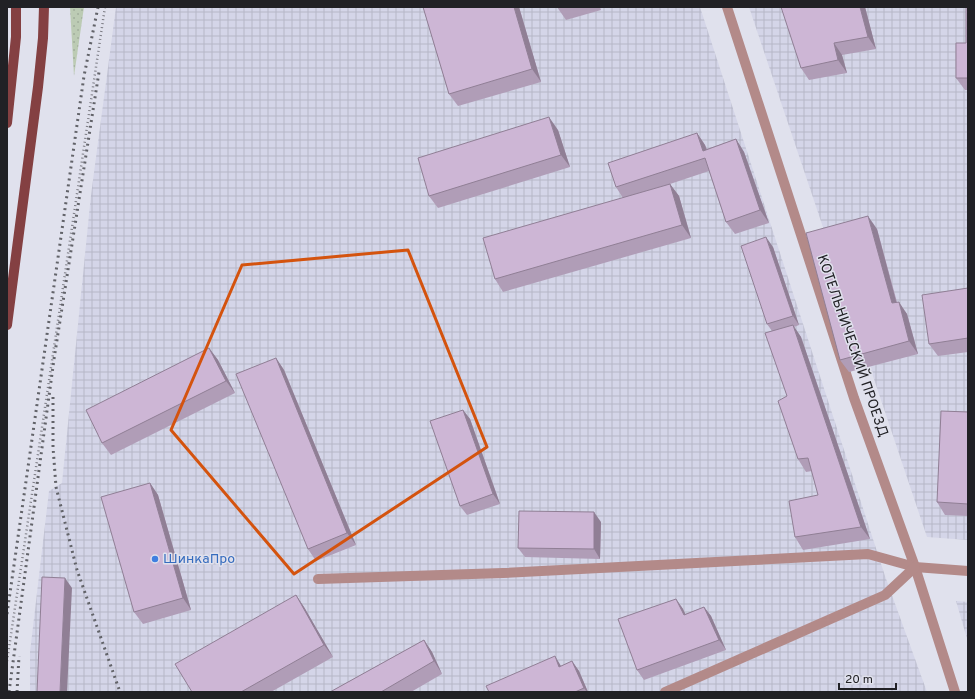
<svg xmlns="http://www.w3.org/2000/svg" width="975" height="699" viewBox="0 0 975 699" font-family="Overpass,sans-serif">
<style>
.industrial{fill:url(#industrial-grid)}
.grass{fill:url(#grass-dots)}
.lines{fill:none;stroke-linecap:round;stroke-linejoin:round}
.path{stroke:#7b7b83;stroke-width:2.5;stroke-dasharray:1 3;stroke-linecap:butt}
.minor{stroke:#b38a89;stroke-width:10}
.major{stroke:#844042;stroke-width:10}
.rail{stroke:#626369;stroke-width:3;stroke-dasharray:2 4;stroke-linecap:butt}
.wall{fill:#b09db7}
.shaded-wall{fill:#907f95}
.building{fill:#cdb6d5;stroke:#907f95}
.marked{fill:none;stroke:#d4530e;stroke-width:3;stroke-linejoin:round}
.shop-dot{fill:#3f7fe0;stroke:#e0e1ed;stroke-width:1.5}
.labels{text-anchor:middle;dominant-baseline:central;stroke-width:3;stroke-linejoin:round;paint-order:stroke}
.street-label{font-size:14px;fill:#212125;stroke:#e0e1ed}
.shop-label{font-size:14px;fill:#366cbe;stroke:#e0e1ed;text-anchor:start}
</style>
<defs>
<pattern id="industrial-grid" width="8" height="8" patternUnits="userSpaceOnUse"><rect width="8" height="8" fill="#d4d5e8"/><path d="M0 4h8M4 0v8" fill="none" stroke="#b6b7c7"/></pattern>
<pattern id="grass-dots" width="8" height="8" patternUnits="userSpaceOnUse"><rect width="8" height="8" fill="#bccbb4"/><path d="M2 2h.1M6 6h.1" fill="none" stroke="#a1ae9b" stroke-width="1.8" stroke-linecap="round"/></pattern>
</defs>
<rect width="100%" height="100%" fill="#e0e1ed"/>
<!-- industrial -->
<g class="industrial">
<path d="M116,7H700L885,576L927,692H30V652L49,491L62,483L91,195Z"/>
<path d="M749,7H968V540L927,537Z"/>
<path d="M956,601L968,602V642Z"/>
</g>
<!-- grass -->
<path class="grass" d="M70,7H84L74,76Z"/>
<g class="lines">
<!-- path -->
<path class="path" d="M7,661L105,7"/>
<!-- minor -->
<g class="minor">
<path d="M727,7L854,398L915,567L955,692"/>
<path d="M318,579L503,573L868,554L915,567L968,571"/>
<path d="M665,692L885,595L915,567"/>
</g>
<!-- major -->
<g class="major">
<path d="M7,123L16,37V7"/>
<path d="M7,325L38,87L43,38L44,7"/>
</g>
<!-- rail -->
<g class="rail">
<path d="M53,397V447L56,487L77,570L120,692"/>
<path d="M7,614L84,76L98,7"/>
<path d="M9,692L54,359L99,72"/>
<path d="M17,692L19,656"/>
</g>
</g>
<!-- wall -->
<g class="wall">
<path d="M423,7H519L541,82L458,106L449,94Z"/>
<path d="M557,7H600L601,10L566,20Z"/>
<path d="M865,7L876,49L842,55L847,73L809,80L801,68Z"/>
<path d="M968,7V90H965L956,78L966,43Z"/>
<path d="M558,130L570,167L438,208L429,196Z"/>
<path d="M697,133L705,145L707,149L736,139L744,152L769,223L735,234L726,222L709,171L670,184L679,196L691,238L503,292L495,279L623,198L616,187Z"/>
<path d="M877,229L897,302L907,314L918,354L849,372L840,360Z"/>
<path d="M773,247L799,325L794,327L801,337L870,539L803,550L795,537L818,495L812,471L806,472L798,459L787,396L772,331L767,324Z"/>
<path d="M968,288V352L938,356L929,344Z"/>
<path d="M209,348L218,360L235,393L111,455L102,443Z"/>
<path d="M276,358L284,370L356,545L316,561L308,549Z"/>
<path d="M463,410L470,419L500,504L467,515L460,506Z"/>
<path d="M968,412V516L945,515L937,502Z"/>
<path d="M150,483L158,495L191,610L143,624L134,612Z"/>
<path d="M601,522L600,559L525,557L518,548Z"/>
<path d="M296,595L304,607L333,657L271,692H192Z"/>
<path d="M676,599L683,609L685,614L704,607L711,616L726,650L644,680L637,670Z"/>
<path d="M424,640L432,652L442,674L411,692H330Z"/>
<path d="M572,661L579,671L588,692H489L561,666Z"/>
</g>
<!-- shaded-wall -->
<g class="shaded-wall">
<path d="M514,7H519L541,82L532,69Z"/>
<path d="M860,7H865L876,49L868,37Z"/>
<path d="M834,43L842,55L847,73L838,60Z"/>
<path d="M549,117L558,130L570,167L561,155Z"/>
<path d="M697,133L705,145L711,163L703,151Z"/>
<path d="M736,139L744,152L769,223L760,210Z"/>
<path d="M670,184L679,196L691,238L682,225Z"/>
<path d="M868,216L877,229L900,316L892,303Z"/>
<path d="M766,237L773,247L799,325L793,316Z"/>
<path d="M899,302L907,314L918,354L909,341Z"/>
<path d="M793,325L801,337L870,539L861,527Z"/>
<path d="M209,348L218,360L235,393L226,381Z"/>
<path d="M276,358L284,370L356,545L347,533Z"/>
<path d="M463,410L470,419L500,504L493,494Z"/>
<path d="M150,483L158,495L191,610L183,598Z"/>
<path d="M594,512L601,522L600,559L594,549Z"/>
<path d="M65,578L72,588L67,692H60Z"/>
<path d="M296,595L304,607L333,657L324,645Z"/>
<path d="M676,599L683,609L690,624L684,615Z"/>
<path d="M704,607L711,616L726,650L719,640Z"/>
<path d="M424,640L432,652L442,674L434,661Z"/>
<path d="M555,656L561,666L559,667Z"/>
<path d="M572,661L579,671L588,692H587L584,688Z"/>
</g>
<!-- building -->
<g class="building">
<path d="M423,7H514L532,69L449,94Z"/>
<path d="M781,7H860L868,37L834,43L838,60L801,68Z"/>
<path d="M966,7H968V78H956V43H966Z"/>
<path d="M549,117L561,155L429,196L418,158Z"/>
<path d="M697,133L703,151L736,139L760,210L726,222L705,158L616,187L608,163Z"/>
<path d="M670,184L682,225L495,279L483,238Z"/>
<path d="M868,216L892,303L899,302L909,341L840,360L806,233Z"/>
<path d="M766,237L793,316L767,324L741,246Z"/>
<path d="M968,288V338L929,344L922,295Z"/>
<path d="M793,325L861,527L795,537L789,501L818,495L808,458L798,459L778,401L787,396L765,333Z"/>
<path d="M209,348L226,381L102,443L86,410Z"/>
<path d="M276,358L347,533L308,549L236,374Z"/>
<path d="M463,410L493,494L460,506L430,421Z"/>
<path d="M941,411L968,412V504L937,502Z"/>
<path d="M150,483L183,598L134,612L101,497Z"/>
<path d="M519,511L594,512V549L518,548Z"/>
<path d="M42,577L65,578L60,692H37Z"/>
<path d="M296,595L324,645L241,692H192L175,664Z"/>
<path d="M676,599L684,615L704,607L719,640L637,670L618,619Z"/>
<path d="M424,640L434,661L381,692H330Z"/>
<path d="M555,656L559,667L572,661L584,688L575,692H489L486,686Z"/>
</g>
<!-- marked area -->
<path class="marked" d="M408,250L487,447L294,574L171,430L242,265Z"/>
<!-- markers -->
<circle class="shop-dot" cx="155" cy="559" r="4"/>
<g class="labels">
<!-- street labels -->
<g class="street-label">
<text transform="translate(852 346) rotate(71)">КОТЕЛЬНИЧЕСКИЙ ПРОЕЗД</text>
</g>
<!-- shop labels -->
<g class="shop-label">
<text x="163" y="559">ШинкаПро</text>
</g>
</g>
<!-- border -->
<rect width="975" height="699" fill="none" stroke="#212125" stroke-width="16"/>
<!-- scale -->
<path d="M839 683v6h57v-6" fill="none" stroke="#212125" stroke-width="2"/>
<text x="845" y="683" font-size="12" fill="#212125" stroke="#e0e1ed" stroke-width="3" paint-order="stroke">20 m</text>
</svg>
